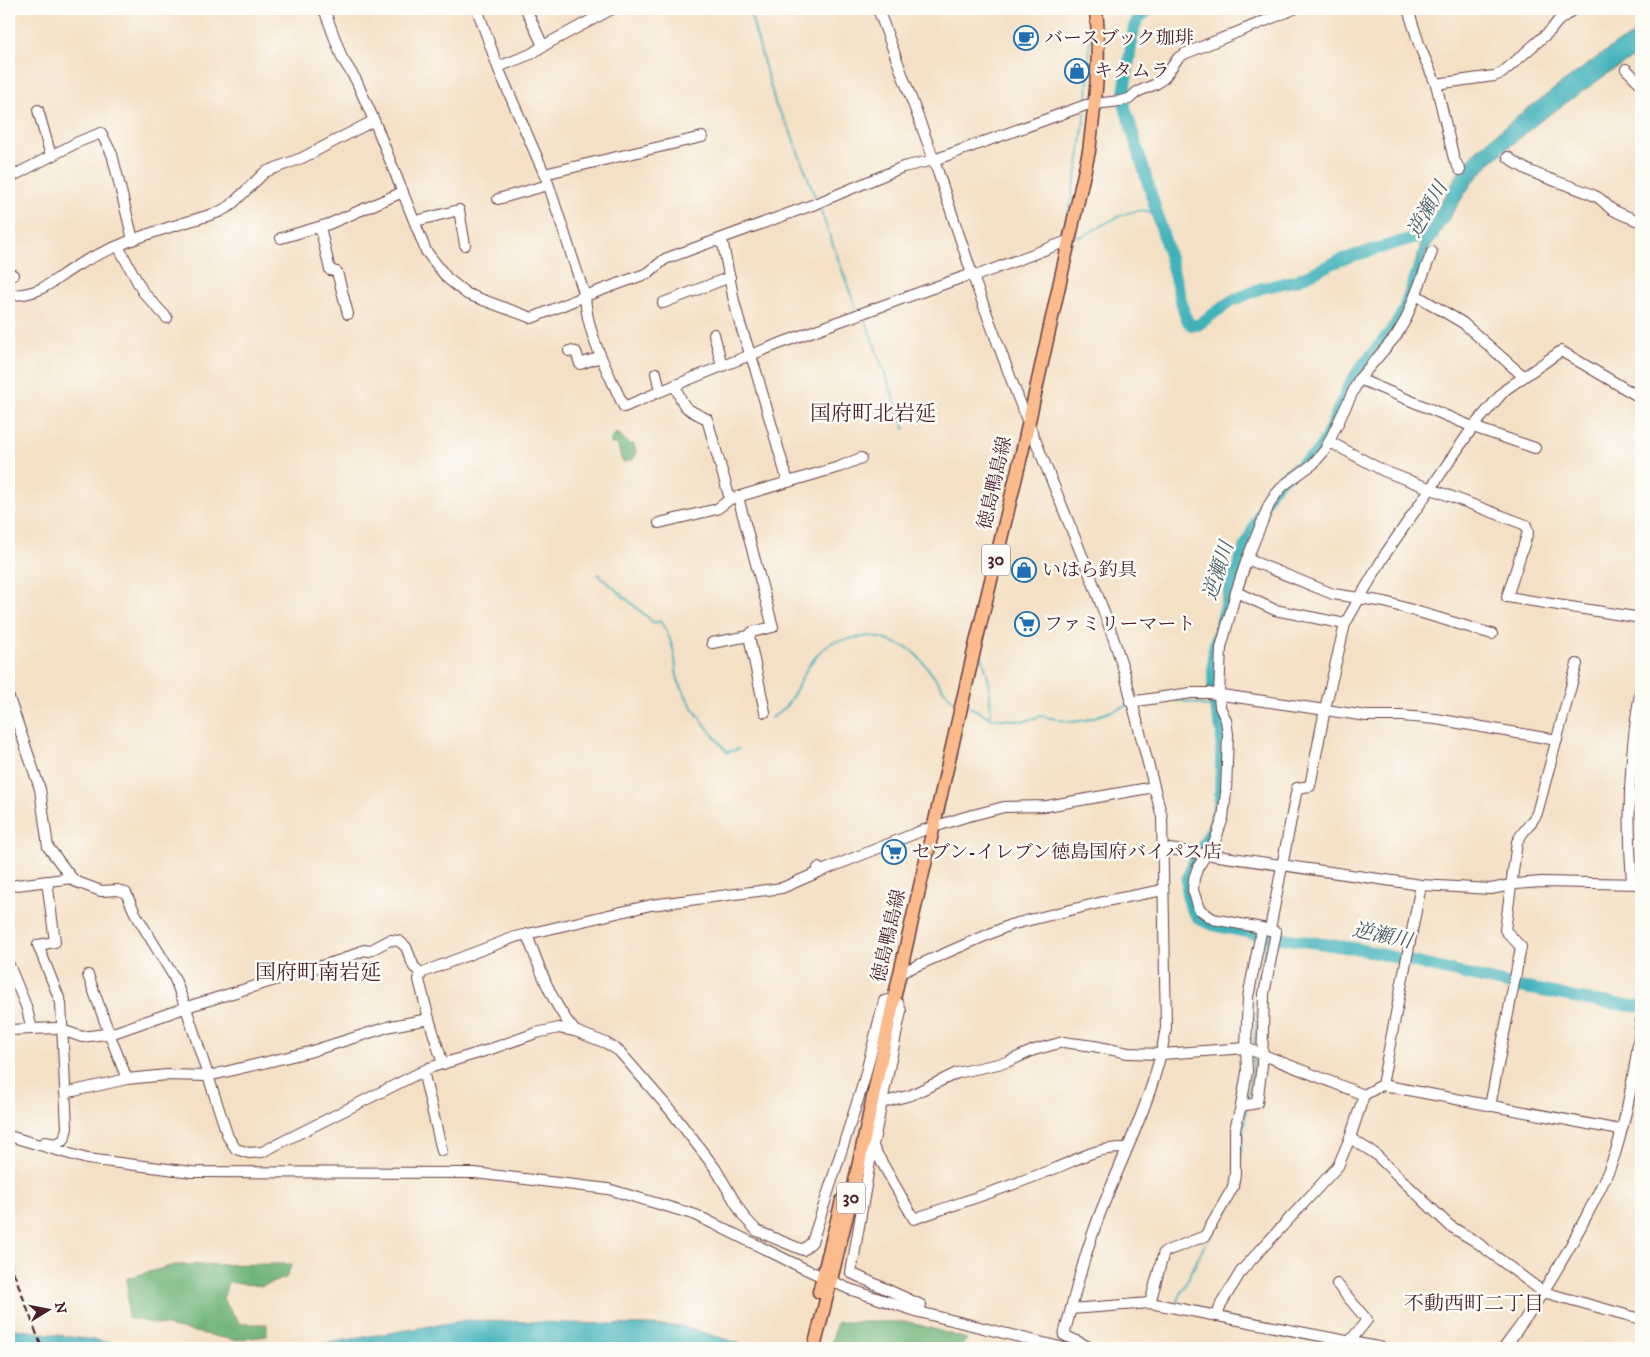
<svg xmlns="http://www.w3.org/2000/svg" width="1650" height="1357" viewBox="0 0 1650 1357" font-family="'IM FELL DW Pica','Noto Serif JP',serif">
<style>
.forest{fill:#6eb378;stroke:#5c6952}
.water{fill:#42b2ba;stroke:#466872}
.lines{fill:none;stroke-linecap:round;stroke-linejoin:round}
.stream{stroke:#42b2ba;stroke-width:2}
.river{stroke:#42b2ba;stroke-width:12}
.minor-casing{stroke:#643c42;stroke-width:12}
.major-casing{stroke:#643c42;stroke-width:15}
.minor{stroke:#fff;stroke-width:10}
.major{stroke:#fbbb8c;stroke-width:12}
.rail{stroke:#4a1f2b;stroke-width:2;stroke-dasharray:8 4;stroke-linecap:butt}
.labels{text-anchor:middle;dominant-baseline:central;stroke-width:5;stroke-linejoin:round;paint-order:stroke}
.shield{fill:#fdfcf7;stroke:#806168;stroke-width:1}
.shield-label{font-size:18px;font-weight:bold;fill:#4a1f2b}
.poi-label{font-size:19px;fill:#4a1f2b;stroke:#fdfcf7;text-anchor:start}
.street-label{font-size:19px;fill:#4a1f2b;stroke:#fdfcf7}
.water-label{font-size:20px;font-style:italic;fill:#475a64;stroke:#fdfcf7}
.neighbourhood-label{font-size:20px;fill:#4a1f2b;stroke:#fdfcf7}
.quarter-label{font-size:21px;fill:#4a1f2b;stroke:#fdfcf7}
</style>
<rect width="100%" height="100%" fill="#fdfcf7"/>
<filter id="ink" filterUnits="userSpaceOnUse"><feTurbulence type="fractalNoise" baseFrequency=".02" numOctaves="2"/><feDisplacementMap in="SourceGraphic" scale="10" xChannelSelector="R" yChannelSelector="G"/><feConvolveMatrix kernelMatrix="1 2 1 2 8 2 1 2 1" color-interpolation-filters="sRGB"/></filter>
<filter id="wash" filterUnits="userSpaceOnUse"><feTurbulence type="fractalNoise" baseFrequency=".0096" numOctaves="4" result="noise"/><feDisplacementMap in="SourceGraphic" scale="20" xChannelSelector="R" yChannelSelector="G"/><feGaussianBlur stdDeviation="1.12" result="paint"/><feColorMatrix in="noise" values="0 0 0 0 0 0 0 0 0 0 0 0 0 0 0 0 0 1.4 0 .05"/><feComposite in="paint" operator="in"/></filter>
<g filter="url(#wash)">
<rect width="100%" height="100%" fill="#f4e0c5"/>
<!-- forest -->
<g class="forest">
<path d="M618,433L630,445L633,443L636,451L634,459L626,462L622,461L617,444H611V439L615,434Z"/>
<path d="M292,1264L286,1278L262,1286L228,1282L223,1299L240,1324H267V1336L234,1340L128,1318L127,1278L175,1265Z"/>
<path d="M837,1322H909L967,1339L960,1348H830Z"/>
</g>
<!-- water -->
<g class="water">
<path d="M1641,31V54L1617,67L1539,122L1490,163L1472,183L1428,250L1402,308L1420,247L1423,229L1428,225L1462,167L1480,147L1523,112L1614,45Z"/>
<path d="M467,1320L681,1326L755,1348H297Z"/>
<path d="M9,1328L148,1348H9Z"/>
</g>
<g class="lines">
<!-- stream -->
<g class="stream">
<path d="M749,9L776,106L789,128L816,199"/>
<path d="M1087,98L1090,37L1088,9"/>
<path d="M819,206L857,311"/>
<path d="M1065,235L1063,234L1078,167L1085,113"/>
<path d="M1077,236L1081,237C1102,227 1135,200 1157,215"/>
<path d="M862,317L866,322L905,429"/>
<path d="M598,574L654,623L660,621C668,632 673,646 675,659C677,668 675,674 679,682C690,708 709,730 727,752L739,749"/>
<path d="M982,656L989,681L991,717"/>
<path d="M1175,700L1196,703L1215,709"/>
<path d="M970,707L991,718L1025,721L1041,716L1071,722L1086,720L1126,706"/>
<path d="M771,718C777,714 784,710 788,703C798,690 802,673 813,660C818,654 826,645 833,642C836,641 866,636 870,636C879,637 907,646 913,652C930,666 938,687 954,701"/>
<path d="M1254,1048L1260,980L1267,936"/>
<path d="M1247,1100L1253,1069L1254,1055"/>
<path d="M1240,1157L1246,1110"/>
<path d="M1177,1302L1204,1246L1230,1207L1236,1191"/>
</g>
<!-- river -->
<g class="river">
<path d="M1149,9L1138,19L1134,27L1124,93L1125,107L1164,237L1186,319L1191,325H1198L1231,301L1262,288L1297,280L1340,260L1416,237L1433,235"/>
<path d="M1419,267L1403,312L1393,329L1360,368L1350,384L1325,440L1318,451L1312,457L1284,477L1270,491L1241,557L1231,586L1213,652V697L1222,732L1220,800L1213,827L1192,866L1187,880V895L1191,908L1199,919L1213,925L1267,936L1359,949L1515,986L1559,994L1579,999L1641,1007"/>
</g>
</g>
</g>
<g filter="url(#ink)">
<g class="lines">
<defs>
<g id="minor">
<path d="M324,9L342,58L356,80L376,125L426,251L447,278L467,294L532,318L585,296C587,336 608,371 624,407C738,357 855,315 972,274"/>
<path d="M477,9L499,70L547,180L585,296L648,273L665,259L815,204L903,167L934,160L1086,105L1120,101L1129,99L1137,92L1156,84L1164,78L1178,58L1184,54L1294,9"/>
<path d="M878,9L934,160L972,274L1017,395L1092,580L1112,634L1124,671L1162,817L1166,1028C1156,1092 1125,1151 1101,1211C1085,1252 1075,1293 1064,1335L1091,1348"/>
<path d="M1408,9L1420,47L1436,84L1454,159L1460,170"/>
<path d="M543,46L612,9"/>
<path d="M498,67L531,54L543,46L526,9"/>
<path d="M1626,69L1641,84"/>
<path d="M1436,84L1494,76L1502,73L1550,31L1558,21L1574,9"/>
<path d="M38,110L51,156"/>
<path d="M1508,157C1531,177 1568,183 1595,196C1601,198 1605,204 1610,208C1619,214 1631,218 1641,222"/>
<path d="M544,174L702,137"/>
<path d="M9,178L78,142L101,133L112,154L133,240"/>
<path d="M498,199L548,185"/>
<path d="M416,221L459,210L465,245"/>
<path d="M320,227L330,270L337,272L348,314"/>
<path d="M281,238L329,224L403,192"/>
<path d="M118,246L143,292L167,318"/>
<path d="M9,276L13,275"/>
<path d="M973,277L1070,240"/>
<path d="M9,295C43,295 51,281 78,265C91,257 106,251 120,245C152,231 186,223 219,212L230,206L265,172L302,158L373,121"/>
<path d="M1416,295L1463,323L1523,376"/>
<path d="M663,303L730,277"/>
<path d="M714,334L722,366"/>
<path d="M569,351L576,352L580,364L600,357"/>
<path d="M656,373L660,391"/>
<path d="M1359,379L1473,427L1535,448"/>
<path d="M675,385C684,409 684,408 707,419L730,499"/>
<path d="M1330,442L1384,471L1526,525L1528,532L1507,597L1641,618"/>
<path d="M788,482L839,467L861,458"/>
<path d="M659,523L717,509L730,499L788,482L755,368L740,324L734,301L723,244L716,241"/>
<path d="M1247,559L1333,594L1385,602L1492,634"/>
<path d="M1236,592L1275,610L1345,624"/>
<path d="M749,636L765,712"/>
<path d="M712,643L749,636L752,632L773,627L738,497"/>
<path d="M9,698L40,789L48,847L74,881L101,891L118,890L126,893L135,913L174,977L186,1008L228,1137L236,1149L249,1153L262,1152L429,1068L488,1050L536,1033L559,1028L575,1031L606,1043L619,1051L671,1111L715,1168L744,1217L757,1231L803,1250L812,1242L863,1084L884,1001L894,999L898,1003L901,1011L872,1150L851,1273L921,1305L919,1312"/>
<path d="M1130,702L1191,693H1208L1367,716H1402L1436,719L1557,740"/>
<path d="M1162,848L1421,885L1491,889L1516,884L1541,882L1641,884"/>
<path d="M818,868L819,872L921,831L965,817L1004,807L1047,806L1154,787"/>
<path d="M1632,883C1627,817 1629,753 1641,688"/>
<path d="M9,886L72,878"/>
<path d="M1262,928L1248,997L1246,1048L1364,1095L1382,1085L1620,1130"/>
<path d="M1270,929L1297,788L1310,786L1325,709L1345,624L1359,599L1386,553L1473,427L1505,390L1561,351L1641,398"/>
<path d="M527,935C540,968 551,1003 575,1031"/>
<path d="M9,965L26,1006L32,1029"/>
<path d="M900,973L1010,925L1111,900L1163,890"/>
<path d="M88,975L109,1033L127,1079"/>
<path d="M429,1019L443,1064"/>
<path d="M9,1030L56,1028L82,1037L113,1033L190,1006L344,959L364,950L369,951L390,940L399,941L406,947L414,967L421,973L515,937L651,905L782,888L819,872"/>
<path d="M423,1071L442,1151"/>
<path d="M1382,1085L1421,885"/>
<path d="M65,1093L127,1079L167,1075L208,1076L309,1052L391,1026L429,1019L419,980L421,973"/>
<path d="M881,1103L911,1095L957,1073L1007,1062L1034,1050L1063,1042L1094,1046L1128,1053L1162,1054L1246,1048L1247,1072L1241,1106"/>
<path d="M1490,1106L1521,947L1505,930L1517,842C1523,830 1531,825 1537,813L1577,664"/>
<path d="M9,1136L87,1159L192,1172L475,1173L608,1189L696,1215L801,1267L849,1289L919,1312L1064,1348"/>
<path d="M1350,1138L1374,1153L1450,1226L1475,1241L1543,1292L1641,1319"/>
<path d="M45,1142L55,1144L64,1140L67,1128L61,1003L38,945L55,942L47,881"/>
<path d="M873,1147L914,1219C959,1203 1006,1188 1051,1170C1080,1159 1094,1147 1127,1148"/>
<path d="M1337,1284L1367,1320L1350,1341"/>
<path d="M1150,1303L1164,1252L1205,1236L1233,1187L1235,1174V1129L1241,1106L1257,1103L1262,1065L1264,994L1276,932L1262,928L1213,919L1199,909L1193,890L1194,878L1198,867L1215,841L1223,818L1226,792L1228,734L1226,720L1220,707L1219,695L1221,648L1236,592L1247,559L1269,505L1276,494L1284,485L1313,464L1325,450L1359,379L1396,336L1406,319L1432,252"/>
<path d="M1071,1309L1150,1303L1383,1348"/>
<path d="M1217,1316L1221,1304L1242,1270L1338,1166L1350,1138L1364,1095"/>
<path d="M1504,1348C1536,1306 1564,1260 1588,1213C1598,1194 1608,1174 1615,1154C1628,1112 1636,1064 1641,1020"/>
</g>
<g id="major">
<path d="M819,1292L842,1200"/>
<path d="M814,1348L852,1195L894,999L977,638L1023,448L1089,151C1095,104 1101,56 1096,9"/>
</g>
</defs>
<!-- minor casing -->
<use href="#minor" class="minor-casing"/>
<!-- major casing -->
<use href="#major" class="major-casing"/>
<!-- minor -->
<use href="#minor" class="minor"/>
<!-- major -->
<use href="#major" class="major"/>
<!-- rail -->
<path class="rail" d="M9,1260L42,1348"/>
</g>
</g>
<!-- icons -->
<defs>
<symbol id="cafe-ring" viewBox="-11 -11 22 22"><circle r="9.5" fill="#fdfcf7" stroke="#1f6fb2" stroke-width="1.5"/><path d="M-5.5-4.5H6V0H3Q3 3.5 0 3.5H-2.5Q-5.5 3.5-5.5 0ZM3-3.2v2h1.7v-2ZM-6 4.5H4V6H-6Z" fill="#1f6fb2"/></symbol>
<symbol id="shop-ring" viewBox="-11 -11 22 22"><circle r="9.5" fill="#fdfcf7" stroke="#1f6fb2" stroke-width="1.5"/><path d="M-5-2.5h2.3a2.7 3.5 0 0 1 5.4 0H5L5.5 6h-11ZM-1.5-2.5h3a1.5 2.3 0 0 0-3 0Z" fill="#1f6fb2"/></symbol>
<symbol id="supermarket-ring" viewBox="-11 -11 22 22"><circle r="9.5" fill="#fdfcf7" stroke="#1f6fb2" stroke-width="1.5"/><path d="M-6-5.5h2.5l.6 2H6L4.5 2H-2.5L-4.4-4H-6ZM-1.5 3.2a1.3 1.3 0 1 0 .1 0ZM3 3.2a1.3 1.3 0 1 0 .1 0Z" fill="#1f6fb2"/></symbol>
</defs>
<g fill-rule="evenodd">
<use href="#cafe-ring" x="1012" y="24" width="28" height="28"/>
<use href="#shop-ring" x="1063" y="57" width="28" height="28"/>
<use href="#shop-ring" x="1010" y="556" width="28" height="28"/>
<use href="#supermarket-ring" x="1013" y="610" width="28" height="28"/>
<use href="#supermarket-ring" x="880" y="838" width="28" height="28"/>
</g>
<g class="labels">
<!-- shield labels -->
<g class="shield">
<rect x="982" y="544.5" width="28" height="31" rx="4"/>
<rect x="837" y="1182.5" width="28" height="31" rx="4"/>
</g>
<g class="shield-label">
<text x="996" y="560">30</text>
<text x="851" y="1198">30</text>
</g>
<!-- poi labels -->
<g class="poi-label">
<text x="1044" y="38">バースブック珈琲</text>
<text x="1094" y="71">キタムラ</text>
<text x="1042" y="570">いはら釣具</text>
<text x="1044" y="624">ファミリーマート</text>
<text x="912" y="852">セブン-イレブン徳島国府バイパス店</text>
</g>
<!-- street labels -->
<g class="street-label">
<text transform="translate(995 483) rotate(-77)">徳島鴨島線</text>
<text transform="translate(889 936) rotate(-77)">徳島鴨島線</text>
</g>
<!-- water labels -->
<g class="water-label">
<text transform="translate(1428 210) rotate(-60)">逆瀬川</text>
<text transform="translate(1219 571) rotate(-72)">逆瀬川</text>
<text transform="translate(1382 936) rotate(12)">逆瀬川</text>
</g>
<!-- neighbourhood labels -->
<g class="neighbourhood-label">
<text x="1474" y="1304">不動西町二丁目</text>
</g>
<!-- quarter labels -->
<g class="quarter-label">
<text x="873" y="414">国府町北岩延</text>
<text x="318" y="973">国府町南岩延</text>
</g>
</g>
<!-- margin -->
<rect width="1650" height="1357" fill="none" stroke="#fdfcf7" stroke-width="30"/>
<!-- north arrow -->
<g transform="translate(48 1310) rotate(80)" stroke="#fdfcf7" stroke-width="4" paint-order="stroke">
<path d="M0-4L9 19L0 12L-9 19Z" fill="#4a1f2b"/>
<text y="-8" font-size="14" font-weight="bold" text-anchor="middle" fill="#4a1f2b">N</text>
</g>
</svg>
